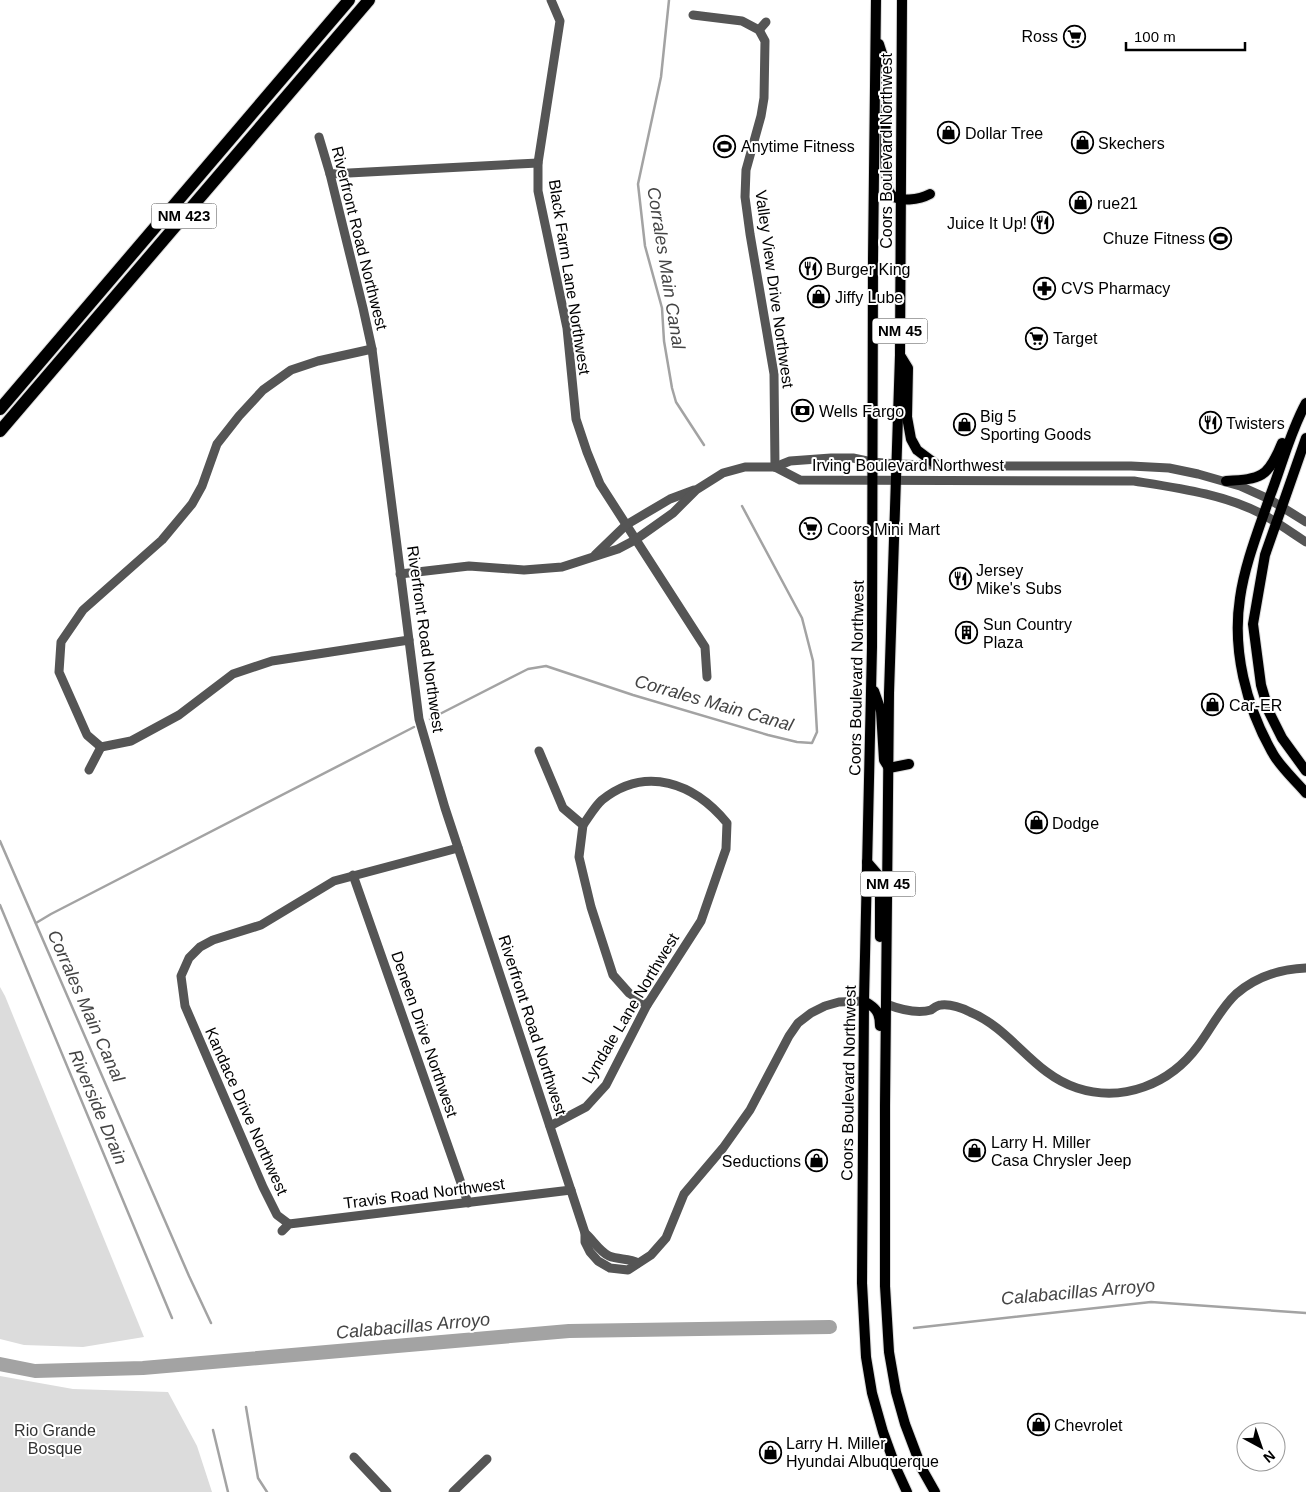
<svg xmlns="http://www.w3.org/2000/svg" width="1306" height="1492" font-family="Arial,sans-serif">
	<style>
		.green { fill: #dcdcdc }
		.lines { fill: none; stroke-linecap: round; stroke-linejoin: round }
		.stream { stroke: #a3a3a3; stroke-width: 2.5 }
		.river { stroke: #a3a3a3; stroke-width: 14 }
		.major-casing { stroke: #dbdbdb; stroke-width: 12 }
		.highway-casing { stroke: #dbdbdb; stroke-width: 14 }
		.minor { stroke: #555; stroke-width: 9 }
		.major { stroke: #000; stroke-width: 10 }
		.highway { stroke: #000; stroke-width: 12 }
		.labels { text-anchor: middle; stroke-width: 4; stroke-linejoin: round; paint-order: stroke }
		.shield { fill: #fff; stroke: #4c4c4c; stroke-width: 1 }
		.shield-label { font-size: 15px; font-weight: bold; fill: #000 }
		.poi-label { font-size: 16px; fill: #000; stroke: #fff; text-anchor: start }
		.street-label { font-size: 16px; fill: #000; stroke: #fff }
		.park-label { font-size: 16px; fill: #333; stroke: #fff }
		.water-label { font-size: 18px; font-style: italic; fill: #444; stroke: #fff }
	</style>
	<rect width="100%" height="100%" fill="#fff"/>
	<!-- green -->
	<g class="green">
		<polygon points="0,987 5,996 144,1337 83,1347 24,1345 0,1339"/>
		<polygon points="0,1376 73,1389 168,1392 197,1446 212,1492 0,1492"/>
	</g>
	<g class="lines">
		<!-- stream -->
		<g class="stream">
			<polyline points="669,0 661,77 638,184 645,246 662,308 664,341 672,388 676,402 704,445"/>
			<polyline points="430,719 528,669 546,666 633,695 768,735 797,742 812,743 817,732 813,661 802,618 742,506"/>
			<polyline points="0,841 189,1276 211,1323"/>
			<polyline points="0,905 172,1318"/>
			<polyline points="36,923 51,914 414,727"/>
			<polyline points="914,1328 1151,1302 1306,1313"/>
			<polyline points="246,1407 258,1478 267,1492"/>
			<polyline points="213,1430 228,1492"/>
		</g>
		<!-- river -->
		<polyline class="river" points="0,1364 35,1371 143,1368 569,1331 830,1327"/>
		<defs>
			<g id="major">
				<polyline points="876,0 873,259 872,647 864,1001 862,1283 866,1357 872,1393 883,1432 896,1468 907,1492"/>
				<polyline points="902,0 900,355 889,693 885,1106 885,1286 889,1352 896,1392 905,1424 922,1469 935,1492"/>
				<path d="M879 44 885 63 886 74C888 98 881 176 890 193 897 204 921 199 930 194"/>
				<polyline points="900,355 908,368 907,417 911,439 917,450 937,465"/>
				<path d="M1306 403C1290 432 1282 465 1270 496 1259 529 1245 563 1240 598 1232 650 1246 706 1272 752 1280 767 1295 780 1306 793"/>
				<polyline points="1306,438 1265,555 1253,624 1261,685 1269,712 1282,738 1306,771"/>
				<path d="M1226 481C1261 479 1268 478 1282 443"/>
				<polyline points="874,691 881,711 884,760 889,768 909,764"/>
				<polyline points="867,862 880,877 880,937"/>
				<path d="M864 1001C876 1008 880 1012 880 1026"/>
			</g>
			<g id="highway">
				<polyline points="0,409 349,0"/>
				<polyline points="0,431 369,0"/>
			</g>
		</defs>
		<!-- major casing -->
		<use href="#major" class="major-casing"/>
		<!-- highway casing -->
		<use href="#highway" class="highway-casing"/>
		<!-- minor -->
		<g class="minor">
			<polyline points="551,0 560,21 538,163 538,191 567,328 576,419 587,452 600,484 705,647 707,677"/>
			<polyline points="693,15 742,21 759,30 765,41 764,98 761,116 746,170 745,197 750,234 774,374 775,467"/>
			<polyline points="759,30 766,22"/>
			<polyline points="319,137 330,174 363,308 372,349 419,719 445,808 585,1233 585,1242 590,1252 598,1261 610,1268 628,1270 651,1255 666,1238 684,1194 723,1148 750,1110 789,1036 798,1023 811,1013 825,1006 839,1002 864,1001"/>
			<polyline points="330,174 538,163"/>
			<path d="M775 467 800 480 1134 481C1178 488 1224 494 1264 515 1278 523 1292 533 1306 542"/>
			<polyline points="595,555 626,525 670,499 694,490"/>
			<polyline points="400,574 469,566 524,570 562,567 618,549 635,540 673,513 696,490 723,473 745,467 775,467 790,461 831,458 853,458 872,462 897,464 967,466 1131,466 1169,468 1198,474 1240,486 1269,499 1306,522"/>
			<polyline points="101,747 87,735 59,672 61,642 83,610 162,540 192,504 202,486 217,444 239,416 263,390 291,370 318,361 372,349"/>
			<polyline points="101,747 131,741 179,715 233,674 272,661 409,640"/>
			<polyline points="539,751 563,808 583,825 579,857 591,907 613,975 629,993 647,1005"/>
			<polyline points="89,770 101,747"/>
			<polyline points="353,875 468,1203"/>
			<path d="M886 1004C899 1009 917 1014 931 1010 934 1008 937 1005 941 1005 950 1004 962 1008 970 1012 1012 1029 1033 1074 1077 1088 1123 1103 1170 1084 1198 1046 1211 1029 1220 1009 1236 994 1256 977 1280 969 1306 968"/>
			<path d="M550 1126 586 1107 606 1085 647 1005 701 921 726 849 727 823C694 783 646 765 602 800 595 806 589 817 583 825"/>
			<polyline points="289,1224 277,1215 263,1187 185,1006 181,976 189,958 200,947 213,940 261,925 334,881 458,848"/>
			<polyline points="282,1231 289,1224 571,1190"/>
			<path d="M585 1233C593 1240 599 1251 609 1256 619 1260 629 1258 638 1263"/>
			<polyline points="354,1457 387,1492"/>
			<polyline points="453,1492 487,1459"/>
		</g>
		<!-- major -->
		<use href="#major" class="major"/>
		<!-- highway -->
		<use href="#highway" class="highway"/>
	</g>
	<!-- icons -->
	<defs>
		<symbol id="supermarket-ring" viewBox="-11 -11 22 22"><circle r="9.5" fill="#fff" stroke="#000" stroke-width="1.5"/><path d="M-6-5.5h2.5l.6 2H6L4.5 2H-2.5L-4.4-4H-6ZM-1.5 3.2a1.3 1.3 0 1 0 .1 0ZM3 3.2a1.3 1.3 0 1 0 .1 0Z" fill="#000"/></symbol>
		<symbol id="shop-ring" viewBox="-11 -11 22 22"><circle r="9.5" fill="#fff" stroke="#000" stroke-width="1.5"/><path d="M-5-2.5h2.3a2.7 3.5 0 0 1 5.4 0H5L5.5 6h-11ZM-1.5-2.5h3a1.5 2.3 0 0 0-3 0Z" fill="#000"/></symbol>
		<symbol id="stadium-ring" viewBox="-11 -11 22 22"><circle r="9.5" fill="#fff" stroke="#000" stroke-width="1.5"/><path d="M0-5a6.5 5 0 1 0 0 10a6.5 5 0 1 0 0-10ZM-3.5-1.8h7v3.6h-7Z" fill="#000"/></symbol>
		<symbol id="restaurant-ring" viewBox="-11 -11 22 22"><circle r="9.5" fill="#fff" stroke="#000" stroke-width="1.5"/><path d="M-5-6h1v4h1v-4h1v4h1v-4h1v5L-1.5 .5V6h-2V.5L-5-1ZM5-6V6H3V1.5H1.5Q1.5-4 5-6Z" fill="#000"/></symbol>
		<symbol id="pharmacy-ring" viewBox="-11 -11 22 22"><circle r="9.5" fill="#fff" stroke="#000" stroke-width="1.5"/><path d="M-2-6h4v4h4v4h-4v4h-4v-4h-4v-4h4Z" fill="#000"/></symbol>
		<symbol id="bank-ring" viewBox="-11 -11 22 22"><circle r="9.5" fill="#fff" stroke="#000" stroke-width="1.5"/><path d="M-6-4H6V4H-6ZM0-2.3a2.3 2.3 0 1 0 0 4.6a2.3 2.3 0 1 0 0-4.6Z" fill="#000"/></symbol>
		<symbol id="building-ring" viewBox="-11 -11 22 22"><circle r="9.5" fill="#fff" stroke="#000" stroke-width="1.5"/><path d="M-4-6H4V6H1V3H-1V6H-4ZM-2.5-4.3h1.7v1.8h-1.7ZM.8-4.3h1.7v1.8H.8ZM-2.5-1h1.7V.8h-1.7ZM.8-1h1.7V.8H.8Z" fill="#000"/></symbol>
	</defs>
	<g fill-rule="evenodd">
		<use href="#supermarket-ring" x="1062" y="24" width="25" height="25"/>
		<use href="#shop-ring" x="936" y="120" width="25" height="25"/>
		<use href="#shop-ring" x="1070" y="130" width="25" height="25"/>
		<use href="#stadium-ring" x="712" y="134" width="25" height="25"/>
		<use href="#shop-ring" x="1068" y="190" width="25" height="25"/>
		<use href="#restaurant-ring" x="1030" y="210" width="25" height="25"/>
		<use href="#stadium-ring" x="1208" y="226" width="25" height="25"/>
		<use href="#restaurant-ring" x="798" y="256" width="25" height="25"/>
		<use href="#pharmacy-ring" x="1032" y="276" width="25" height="25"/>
		<use href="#shop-ring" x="806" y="284" width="25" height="25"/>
		<use href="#supermarket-ring" x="1024" y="326" width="25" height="25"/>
		<use href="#bank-ring" x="790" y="398" width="25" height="25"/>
		<use href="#restaurant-ring" x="1198" y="410" width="25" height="25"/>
		<use href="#shop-ring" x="952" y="412" width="25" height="25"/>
		<use href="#supermarket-ring" x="798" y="516" width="25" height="25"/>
		<use href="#restaurant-ring" x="948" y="566" width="25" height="25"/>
		<use href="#building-ring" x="954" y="620" width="25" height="25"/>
		<use href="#shop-ring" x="1200" y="692" width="25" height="25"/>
		<use href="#shop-ring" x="1024" y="810" width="25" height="25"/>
		<use href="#shop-ring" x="962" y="1138" width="25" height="25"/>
		<use href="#shop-ring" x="804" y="1148" width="25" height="25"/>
		<use href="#shop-ring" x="1026" y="1412" width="25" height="25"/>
		<use href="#shop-ring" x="758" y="1440" width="25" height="25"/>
	</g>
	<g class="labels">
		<!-- shield labels -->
		<g class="shield">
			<rect x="151.5" y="203.5" width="65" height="25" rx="4"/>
			<rect x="872.5" y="318.5" width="55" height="25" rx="4"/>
			<rect x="860.5" y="871.5" width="55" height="25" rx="4"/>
		</g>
		<g class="shield-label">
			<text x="184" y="221">NM 423</text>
			<text x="900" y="336">NM 45</text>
			<text x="888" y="889">NM 45</text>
		</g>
		<!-- poi labels -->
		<g class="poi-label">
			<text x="1058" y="42" text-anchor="end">Ross</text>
			<text x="965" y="139">Dollar Tree</text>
			<text x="1098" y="149">Skechers</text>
			<text x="741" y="152">Anytime Fitness</text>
			<text x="1097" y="209">rue21</text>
			<text x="1027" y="229" text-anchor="end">Juice It Up!</text>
			<text x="1205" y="244" text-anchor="end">Chuze Fitness</text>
			<text x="826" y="275">Burger King</text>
			<text x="1061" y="294">CVS Pharmacy</text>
			<text x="835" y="303">Jiffy Lube</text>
			<text x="1053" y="344">Target</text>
			<text x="819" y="417">Wells Fargo</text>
			<text x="980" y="422">Big 5<tspan x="980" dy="18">Sporting Goods</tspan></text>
			<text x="1226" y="429">Twisters</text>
			<text x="827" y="535">Coors Mini Mart</text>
			<text x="976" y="576">Jersey<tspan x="976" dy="18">Mike's Subs</tspan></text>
			<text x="983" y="630">Sun Country<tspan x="983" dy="18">Plaza</tspan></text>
			<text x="1229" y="711">Car-ER</text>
			<text x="1052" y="829">Dodge</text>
			<text x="991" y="1148">Larry H. Miller<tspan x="991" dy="18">Casa Chrysler Jeep</tspan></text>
			<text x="801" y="1167" text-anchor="end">Seductions</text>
			<text x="1054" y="1431">Chevrolet</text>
			<text x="786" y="1449">Larry H. Miller<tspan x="786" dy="18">Hyundai Albuquerque</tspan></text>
		</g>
		<!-- street labels -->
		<g class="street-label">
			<text transform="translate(886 151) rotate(-90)" y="6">Coors Boulevard Northwest</text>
			<text transform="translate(360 238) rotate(76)" y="6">Riverfront Road Northwest</text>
			<text transform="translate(570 277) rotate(81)" y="6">Black Farm Lane Northwest</text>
			<text transform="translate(775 289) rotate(82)" y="6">Valley View Drive Northwest</text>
			<text x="908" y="471">Irving Boulevard Northwest</text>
			<text transform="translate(426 639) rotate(82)" y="6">Riverfront Road Northwest</text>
			<text transform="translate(856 678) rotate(-89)" y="6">Coors Boulevard Northwest</text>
			<text transform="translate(630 1008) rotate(-59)" y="6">Lyndale Lane Northwest</text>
			<text transform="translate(533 1025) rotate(72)" y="6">Riverfront Road Northwest</text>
			<text transform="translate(425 1034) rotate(71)" y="6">Deneen Drive Northwest</text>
			<text transform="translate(848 1083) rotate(-89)" y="6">Coors Boulevard Northwest</text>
			<text transform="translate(247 1111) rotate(66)" y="6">Kandace Drive Northwest</text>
			<text transform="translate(424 1193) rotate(-7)" y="6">Travis Road Northwest</text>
		</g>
		<!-- park labels -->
		<g class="park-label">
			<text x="55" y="1436">Rio Grande<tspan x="55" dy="18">Bosque</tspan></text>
		</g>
		<!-- water labels -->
		<g class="water-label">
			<text transform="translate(666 268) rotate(81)" y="6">Corrales Main Canal</text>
			<text transform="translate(714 703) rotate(16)" y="6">Corrales Main Canal</text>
			<text transform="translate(86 1006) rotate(66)" y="6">Corrales Main Canal</text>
			<text transform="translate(98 1107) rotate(67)" y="6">Riverside Drain</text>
			<text transform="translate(1078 1292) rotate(-5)" y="6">Calabacillas Arroyo</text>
			<text transform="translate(413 1326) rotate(-5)" y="6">Calabacillas Arroyo</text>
		</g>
	</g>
	<!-- north arrow -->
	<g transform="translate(1261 1447) rotate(140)"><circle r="24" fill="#ffffff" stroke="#999999"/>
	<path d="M0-4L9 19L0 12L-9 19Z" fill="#000000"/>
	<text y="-8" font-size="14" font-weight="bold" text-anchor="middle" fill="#000000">N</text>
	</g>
	<!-- scale -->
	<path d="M1126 42v8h119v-8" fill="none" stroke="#000000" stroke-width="2.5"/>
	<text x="1134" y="42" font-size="15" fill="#000000" stroke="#ffffff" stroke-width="4" paint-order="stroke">100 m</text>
</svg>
